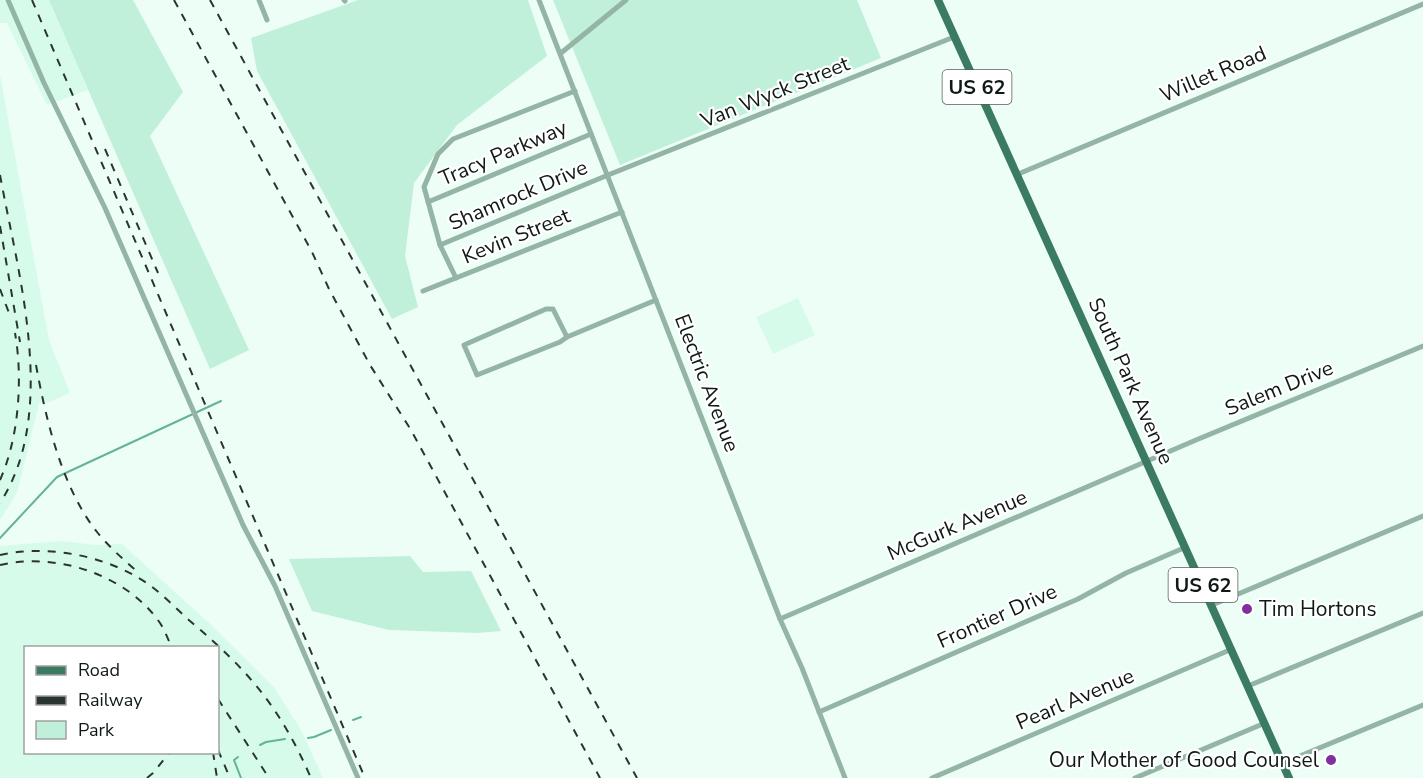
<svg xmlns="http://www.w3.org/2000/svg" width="1423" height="778" font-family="'Nunito Sans',sans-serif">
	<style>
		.built { fill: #d6fbea; fill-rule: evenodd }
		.green { fill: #c0f0da }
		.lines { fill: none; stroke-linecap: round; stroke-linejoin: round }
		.stream { stroke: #64b494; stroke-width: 2 }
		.street { stroke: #94b5a6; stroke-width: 5 }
		.primary { stroke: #3a7b62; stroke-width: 8 }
		.rail { stroke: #2a3531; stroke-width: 2; stroke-dasharray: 8 8; stroke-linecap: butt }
		.poi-dot { fill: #812e9e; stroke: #fff; stroke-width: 2 }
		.labels { text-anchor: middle; stroke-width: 4.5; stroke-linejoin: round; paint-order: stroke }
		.shield { fill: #fff; stroke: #575e5b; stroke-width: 1.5 }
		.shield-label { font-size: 20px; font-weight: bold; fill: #0f1915 }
		.street-label { font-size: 21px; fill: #0f1915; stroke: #fff }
		.poi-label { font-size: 21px; fill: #0f1915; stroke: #fff; text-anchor: start }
	</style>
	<rect width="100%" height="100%" fill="#edfef6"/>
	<!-- built -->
	<g class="built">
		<polygon points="0,0 49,0 88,90 47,105 7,23 0,23"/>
		<polygon points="0,75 49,340 70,393 50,402 39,404 17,493 0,520"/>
		<polygon points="798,298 815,335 773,354 756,317"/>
		<path d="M61 541 96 545 122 544 207 621 274 687 301 730 323 778H0V546ZM26 648H218V752H26Z"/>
	</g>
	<!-- green -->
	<g class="green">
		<polygon points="49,0 133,0 183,92 150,136 249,350 210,369"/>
		<polygon points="358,0 528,0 547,56 457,125 414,183 405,256 418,307 392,319 257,71 251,38"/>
		<polygon points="553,0 857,0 881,58 620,165"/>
		<polygon points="410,556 423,572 471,571 501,631 477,633 389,630 312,611 289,559"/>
	</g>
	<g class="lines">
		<!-- stream -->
		<g class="stream">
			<polyline points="0,538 57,477 221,401"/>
			<polyline points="353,720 361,717"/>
			<polyline points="308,738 314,737 331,730"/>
			<polyline points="260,745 266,742 285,739"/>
			<polyline points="238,757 234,760 241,778"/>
		</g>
		<!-- street -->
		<g class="street">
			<polyline points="8,0 44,83 105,208 243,525 275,586 358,778"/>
			<polyline points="259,0 267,20"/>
			<polyline points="344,0 345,1"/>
			<polyline points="539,0 780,619 802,668 845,778"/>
			<polyline points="561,53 626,0"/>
			<polyline points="1016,175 1423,4"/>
			<polyline points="428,202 591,134"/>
			<polyline points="440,245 608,175 954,37"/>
			<polyline points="456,278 440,245 424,187 438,154 453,139 575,91"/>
			<polyline points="423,291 622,212"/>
			<polygon points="546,309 553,309 567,337 560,342 477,375 464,345"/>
			<polyline points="567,337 656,300"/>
			<polyline points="1212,605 1423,516"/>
			<polyline points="780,619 1196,440 1423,346"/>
			<polyline points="1248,686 1423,613"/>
			<polyline points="819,712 1078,599 1126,573 1186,547"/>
			<polyline points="1283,763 1423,705"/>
			<polyline points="932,778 1232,649"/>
			<polyline points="1135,778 1265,723"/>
		</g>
		<!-- primary -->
		<polyline class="primary" points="938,0 1289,778"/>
		<!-- rail -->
		<g class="rail">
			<polyline points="32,0 365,778"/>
			<polyline points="174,0 312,252 329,289 370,365 411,430 600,778"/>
			<polyline points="210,0 637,778"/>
			<polyline points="105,149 158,273"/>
			<path d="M0 175C18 274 59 412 0 503"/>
			<polyline points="0,226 20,342"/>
			<polyline points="0,289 9,313"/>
			<path d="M36 365C46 420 62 488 97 532 110 548 125 561 140 574"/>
			<path d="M0 480C19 438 23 378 15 333"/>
			<path d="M0 555C43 545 98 554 137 577 157 588 173 606 190 621 248 670 280 707 311 778"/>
			<path d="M0 565C56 552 126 574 160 623 165 631 168 639 172 648"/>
			<polyline points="218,699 269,778"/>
			<polyline points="218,750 230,778"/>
			<polyline points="213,752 217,778"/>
			<polyline points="147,778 153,773 170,752"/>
		</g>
	</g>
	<!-- markers -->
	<g class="poi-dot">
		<circle cx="1247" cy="609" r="6"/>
		<circle cx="1331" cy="760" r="6"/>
	</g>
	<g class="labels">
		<!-- shield labels -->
		<g class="shield">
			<rect x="942.5" y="70" width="69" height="34" rx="4.5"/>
			<rect x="1168.5" y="568" width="69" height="34" rx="4.5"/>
		</g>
		<g class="shield-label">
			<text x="977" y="94">US 62</text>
			<text x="1203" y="592">US 62</text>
		</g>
		<!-- street labels -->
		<g class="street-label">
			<text transform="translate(1213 74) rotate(-23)" y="7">Willet Road</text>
			<text transform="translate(775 92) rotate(-22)" y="7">Van Wyck Street</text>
			<text transform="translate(503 153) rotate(-23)" y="7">Tracy Parkway</text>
			<text transform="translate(518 195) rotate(-23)" y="7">Shamrock Drive</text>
			<text transform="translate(516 236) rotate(-22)" y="7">Kevin Street</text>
			<text transform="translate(1131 381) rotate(66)" y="7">South Park Avenue</text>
			<text transform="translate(707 383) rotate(69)" y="7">Electric Avenue</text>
			<text transform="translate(1279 388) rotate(-22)" y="7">Salem Drive</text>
			<text transform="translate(957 525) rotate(-23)" y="7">McGurk Avenue</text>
			<text transform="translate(997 616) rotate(-24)" y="7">Frontier Drive</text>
			<text transform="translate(1075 699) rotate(-23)" y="7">Pearl Avenue</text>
		</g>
		<!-- poi labels -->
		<g class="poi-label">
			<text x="1259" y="616">Tim Hortons</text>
			<text x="1319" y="767" text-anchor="end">Our Mother of Good Counsel</text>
		</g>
	</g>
	<!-- legend -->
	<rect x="24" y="646" width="195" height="108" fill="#ffffff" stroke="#9fa3a1" stroke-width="1.5"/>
	<rect x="36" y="666" width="30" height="9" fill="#3a7b62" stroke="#9fa3a1" stroke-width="1.5"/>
	<text x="78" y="676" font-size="18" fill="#0f1915">Road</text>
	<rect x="36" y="696" width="30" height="9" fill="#2a3531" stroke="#9fa3a1" stroke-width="1.5"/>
	<text x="78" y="706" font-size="18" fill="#0f1915">Railway</text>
	<rect x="36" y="721" width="30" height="18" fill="#c0f0da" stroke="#9fa3a1" stroke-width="1.5"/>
	<text x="78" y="736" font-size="18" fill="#0f1915">Park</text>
</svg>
